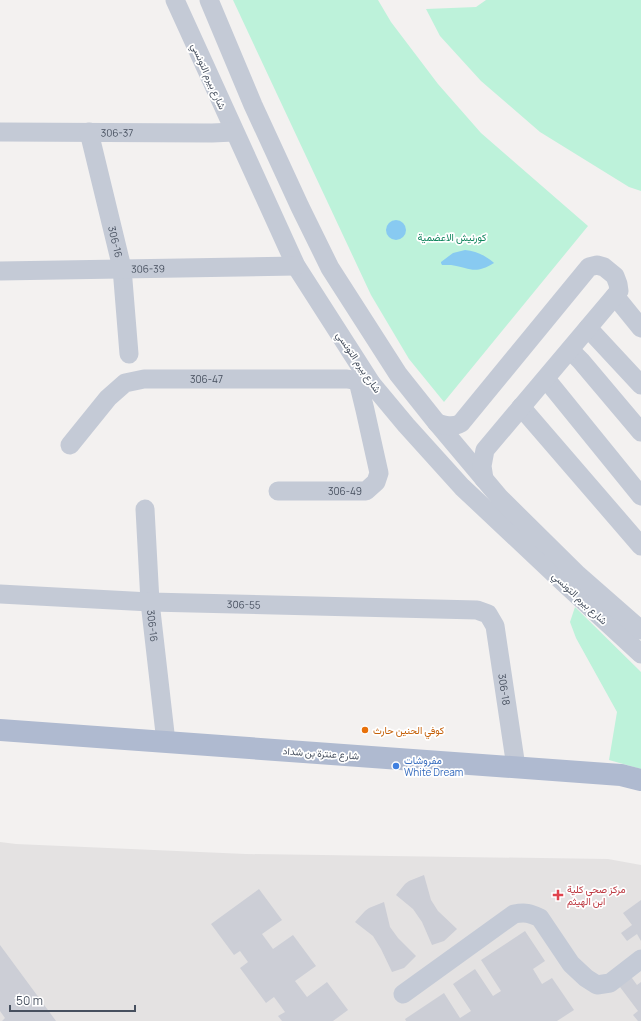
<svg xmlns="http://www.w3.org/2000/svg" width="641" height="1021" font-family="Manrope,Vazirmatn,sans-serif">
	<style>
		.education { fill: #e4e2e2 }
		.green { fill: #bdf2da }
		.water { fill: #88caf1 }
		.building { fill: #ccced6 }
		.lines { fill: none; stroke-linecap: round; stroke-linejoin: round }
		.minor { stroke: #c4cad6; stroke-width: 19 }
		.major { stroke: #afbad0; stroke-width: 22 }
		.food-dot { fill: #e8710a; stroke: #fff; stroke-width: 1.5 }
		.shop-dot { fill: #3f7fe0; stroke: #fff; stroke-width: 1.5 }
		.health-dot { fill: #e0444e; stroke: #fff; stroke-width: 1.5 }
		.labels { text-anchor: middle; stroke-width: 3.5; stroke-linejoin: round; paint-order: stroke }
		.street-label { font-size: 10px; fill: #47505f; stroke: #fff }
		.park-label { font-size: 10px; fill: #13865f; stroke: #fff }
		.food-label { font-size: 10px; fill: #c56008; stroke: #fff; text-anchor: start }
		.shop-label { font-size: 10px; fill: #366cbe; stroke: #fff; text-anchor: start }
		.health-label { font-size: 10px; fill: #be3a42; stroke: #fff; text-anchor: start }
	</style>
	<rect width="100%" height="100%" fill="#f3f1f0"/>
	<!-- education -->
	<polygon class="education" points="0,842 16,844 246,854 608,859 641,865 641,1021 0,1021"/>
	<!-- green -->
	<g class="green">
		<polygon points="233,0 378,0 391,22 438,84 481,133 588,226 444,402 409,359 371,295"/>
		<polygon points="486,0 641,0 641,191 629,187 540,132 481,81 440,36 426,9 476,7"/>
		<polygon points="575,607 641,672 641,769 609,760 617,712 576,638 570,622"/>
	</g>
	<!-- water -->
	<g class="water">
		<circle cx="396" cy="230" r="10"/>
		<path d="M465 250C476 251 484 255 493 262L494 263C474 275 471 268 451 265 448 265 445 265 442 265L441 263V262L453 253Z"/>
	</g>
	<!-- building -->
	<g class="building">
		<polygon points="424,875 431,900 438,911 457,929 444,941 432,945 422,922 413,909 396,895 405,884 409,881"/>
		<polygon points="259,889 282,920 262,934 273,949 293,935 316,966 295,981 307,997 327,982 348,1010 333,1021 282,1021 278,1016 285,1012 274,997 266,1003 240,968 248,962 240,951 234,955 211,924"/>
		<polygon points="641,900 641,941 637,934 627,941 621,933 632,925 623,913"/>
		<polygon points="384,902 390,927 398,938 416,956 404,968 392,972 381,949 373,936 355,922 365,911 369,908"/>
		<polygon points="525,931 545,961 533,969 542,984 552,978 574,1010 557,1021 406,1021 405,1019 444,993 460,1018 471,1011 453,984 475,969 493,996 501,991 481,960"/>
		<polygon points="0,945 56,1021 2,1021 5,1018 0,1011"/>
		<polygon points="629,974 637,985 641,982 641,1021 638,1021 633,1015 638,1011 617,983"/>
	</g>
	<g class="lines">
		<!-- minor -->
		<g class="minor">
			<polyline points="175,0 296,266 371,383 406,425 462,487 563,582 641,654"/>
			<polyline points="209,0 253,105 300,207 330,268 398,374 437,423 500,498 578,575 641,630"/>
			<path id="s1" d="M0 132 212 133 234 132"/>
			<path id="s2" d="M89 132 122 268 129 354"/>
			<path id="s3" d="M0 271 296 266"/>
			<polyline points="615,296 641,328"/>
			<polyline points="588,328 641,385"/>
			<polyline points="570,350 581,361 641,432"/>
			<polyline points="546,379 641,496"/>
			<polyline points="521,407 641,546"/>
			<path d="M437 423C445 425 452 428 461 423L589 267 597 265 604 267 615 276 618 284 619 291 485 450 482 466 484 479"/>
			<path id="s4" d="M70 445 108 398 125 383 144 379H347L371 383"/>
			<path id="s5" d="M278 491H366L376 482 379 473 365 410 358 381"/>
			<path id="s6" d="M145 509 150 602 166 742"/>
			<path id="s7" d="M0 594 150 602 477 610 488 614 495 626 516 767"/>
			<path d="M403 994 514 914C525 912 530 913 540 918L571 964 586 978 597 985 610 983 641 959"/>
		</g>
		<!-- major -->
		<polyline class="major" points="0,730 621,775 641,780"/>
	</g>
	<!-- markers -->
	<circle class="food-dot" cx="365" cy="730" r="4"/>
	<circle class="shop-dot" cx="396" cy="766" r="4"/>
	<path class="health-dot" d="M556 889h4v4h4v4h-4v4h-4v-4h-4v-4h4z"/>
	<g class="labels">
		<!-- street labels -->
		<g class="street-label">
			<text transform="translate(209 76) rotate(66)" y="4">شارع بيرم التونسي</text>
			<text dy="4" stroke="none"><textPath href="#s1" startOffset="117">306-37</textPath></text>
			<text dy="4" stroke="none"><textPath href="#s2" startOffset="113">306-16</textPath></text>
			<text dy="4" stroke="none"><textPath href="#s3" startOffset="148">306-39</textPath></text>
			<text transform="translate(359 362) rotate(56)" y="4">شارع بيرم التونسي</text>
			<text dy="4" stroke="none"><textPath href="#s4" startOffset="165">306-47</textPath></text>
			<text dy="4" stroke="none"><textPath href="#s5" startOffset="67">306-49</textPath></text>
			<text transform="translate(580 598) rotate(43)" y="4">شارع بيرم التونسي</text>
			<text dy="4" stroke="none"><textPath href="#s7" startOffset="244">306-55</textPath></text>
			<text dy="4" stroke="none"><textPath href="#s6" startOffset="117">306-16</textPath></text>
			<text dy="4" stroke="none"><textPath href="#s7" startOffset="567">306-18</textPath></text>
			<text transform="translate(321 753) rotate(4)" y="4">شارع عنترة بن شداد</text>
		</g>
		<!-- park labels -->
		<g class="park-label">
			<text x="452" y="241">كورنيش الاعضمية</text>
		</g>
		<!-- food labels -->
		<g class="food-label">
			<text x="373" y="734">كوفي الحنين حارث</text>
		</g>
		<!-- shop labels -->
		<g class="shop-label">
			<text x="404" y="764">مفروشات<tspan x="404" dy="12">White Dream</tspan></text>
		</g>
		<!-- health labels -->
		<g class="health-label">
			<text x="567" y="893">مركز صحي كلية<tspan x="567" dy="12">ابن الهيثم</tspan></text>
		</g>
	</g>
	<!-- scale -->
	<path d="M10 1005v6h125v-6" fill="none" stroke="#47505f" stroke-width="2"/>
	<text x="16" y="1005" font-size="12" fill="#47505f" stroke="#ffffff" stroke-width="3" paint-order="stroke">50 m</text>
</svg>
